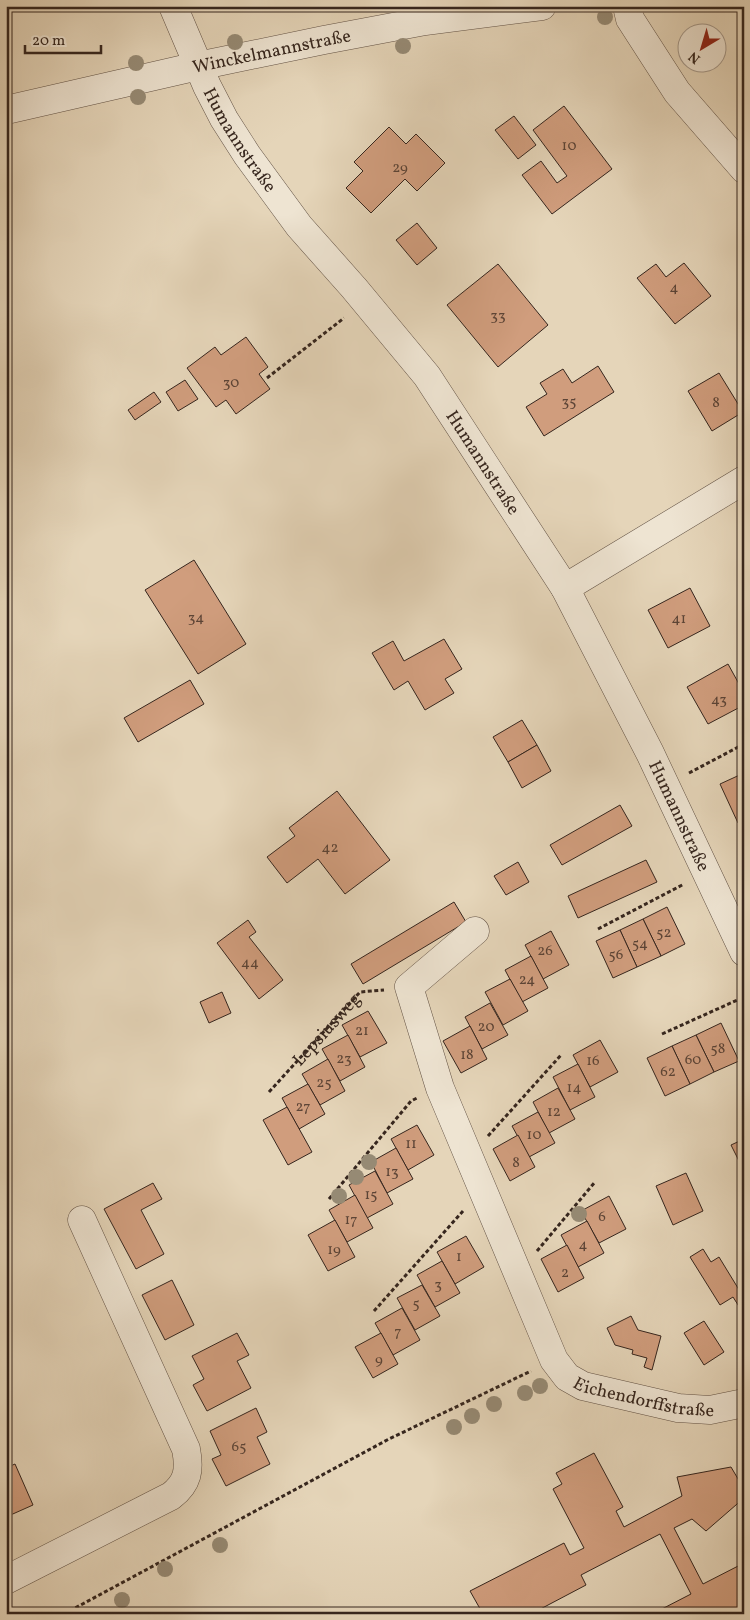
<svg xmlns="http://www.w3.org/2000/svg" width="750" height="1620" font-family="Vollkorn,serif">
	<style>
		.building { fill: #d09d7d; stroke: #36261e }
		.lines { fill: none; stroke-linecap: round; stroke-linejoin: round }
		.minor-casing { stroke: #625245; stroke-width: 29 }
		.path { stroke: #36261e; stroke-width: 3; stroke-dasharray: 4 2.5; stroke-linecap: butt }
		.minor { stroke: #eee4d2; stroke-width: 28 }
		.tree { fill: #968a74 }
		.labels { text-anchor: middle; stroke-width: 4; stroke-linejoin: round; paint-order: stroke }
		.number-label { font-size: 15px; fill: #5c4436 }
		.street-label { font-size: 18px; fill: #36261e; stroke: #eee4d2 }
	</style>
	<rect width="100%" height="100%" fill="#e5d5b9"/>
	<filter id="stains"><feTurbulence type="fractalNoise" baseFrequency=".004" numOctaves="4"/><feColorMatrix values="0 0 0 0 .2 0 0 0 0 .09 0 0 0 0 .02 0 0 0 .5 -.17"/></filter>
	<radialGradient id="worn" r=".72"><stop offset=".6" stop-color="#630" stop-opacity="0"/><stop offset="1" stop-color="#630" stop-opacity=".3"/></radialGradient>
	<!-- building -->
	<g class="building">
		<polygon points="564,106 612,169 552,214 522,175 541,161 557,183 567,176 533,130"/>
		<polygon points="514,116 536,145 518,159 495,130"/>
		<polygon points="389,127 406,144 416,134 445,163 417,191 405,179 371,213 346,188 363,171 354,162"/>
		<polygon points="417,223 437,248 417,265 396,240"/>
		<polygon points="684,263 711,296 675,324 637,278 656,264 666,277"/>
		<polygon points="498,264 548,325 498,367 447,305"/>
		<polygon points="246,337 268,367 259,374 270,389 236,414 226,400 216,407 187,368 215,347 221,355"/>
		<polygon points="598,366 614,392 544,436 526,407 547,394 540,383 563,369 572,383"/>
		<polygon points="719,373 743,412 712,431 688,391"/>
		<polygon points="185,380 198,399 178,411 166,392"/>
		<polygon points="154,392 161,402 135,420 128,410"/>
		<polygon points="194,560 246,644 198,674 145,590"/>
		<polygon points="690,588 710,626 668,648 648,610"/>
		<polygon points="444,639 462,669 445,679 454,693 425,710 408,681 394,690 372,653 393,641 404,661"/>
		<polygon points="728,664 744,693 744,705 708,724 687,687"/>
		<polygon points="190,680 204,704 138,742 124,718"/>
		<polygon points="522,720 537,745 508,762 493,737"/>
		<polygon points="537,745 551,771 522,788 508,762"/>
		<polygon points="744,773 744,820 738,823 720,784"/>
		<polygon points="337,791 390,860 345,894 318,859 287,883 267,857 295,836 289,828"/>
		<polygon points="620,805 632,826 562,865 550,845"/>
		<polygon points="646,860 657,882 578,918 568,896"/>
		<polygon points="518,862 529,882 506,895 494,876"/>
		<polygon points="454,902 466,922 363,984 351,964"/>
		<polygon points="667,907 685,944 661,956 643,919"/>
		<polygon points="643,919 661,956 637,967 620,930"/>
		<polygon points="248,920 256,932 249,937 283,980 259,999 217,943"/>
		<polygon points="620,930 637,967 613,978 596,941"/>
		<polygon points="551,931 569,965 543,979 525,945"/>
		<polygon points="531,956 548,988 522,1002 505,970"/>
		<polygon points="510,979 528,1011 503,1025 485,992"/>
		<polygon points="222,992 231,1013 209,1023 200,1002"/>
		<polygon points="490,1003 508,1035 482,1049 465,1017"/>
		<polygon points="368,1011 387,1043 360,1057 342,1025"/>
		<polygon points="721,1023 739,1061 714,1072 696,1035"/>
		<polygon points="470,1026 487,1059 461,1073 443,1041"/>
		<polygon points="348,1035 365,1067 340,1081 322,1049"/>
		<polygon points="696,1035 714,1072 690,1084 672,1046"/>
		<polygon points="600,1040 618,1072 590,1087 573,1055"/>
		<polygon points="672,1046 690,1084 665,1096 647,1058"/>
		<polygon points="328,1059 345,1091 320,1105 302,1074"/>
		<polygon points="578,1064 595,1097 570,1110 553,1077"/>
		<polygon points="308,1084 325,1114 299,1129 282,1098"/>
		<polygon points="558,1088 575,1119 549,1133 533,1102"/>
		<polygon points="287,1107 312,1152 288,1165 263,1120"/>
		<polygon points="538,1112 555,1143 529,1157 512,1126"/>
		<polygon points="417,1125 434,1155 408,1170 391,1139"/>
		<polygon points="518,1135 535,1167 510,1181 493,1149"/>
		<polygon points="744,1139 744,1171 731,1145"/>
		<polygon points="396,1148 413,1179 387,1193 371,1162"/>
		<polygon points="375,1171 393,1204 367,1218 349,1185"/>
		<polygon points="686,1173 703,1211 673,1225 656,1186"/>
		<polygon points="153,1183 162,1199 141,1210 164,1254 136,1269 104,1209"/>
		<polygon points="355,1195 373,1228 347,1242 329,1210"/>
		<polygon points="609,1196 626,1229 599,1243 581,1211"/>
		<polygon points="335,1220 355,1257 328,1271 308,1235"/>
		<polygon points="587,1221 604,1253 578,1267 561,1235"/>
		<polygon points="466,1236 484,1267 455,1284 437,1252"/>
		<polygon points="567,1245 584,1278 558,1292 541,1259"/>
		<polygon points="703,1249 711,1262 719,1257 741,1293 744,1291 744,1306 740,1308 733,1297 720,1305 690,1257"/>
		<polygon points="442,1261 460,1293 435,1307 417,1275"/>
		<polygon points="172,1280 194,1325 165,1340 142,1295"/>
		<polygon points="422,1285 440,1316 415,1330 397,1298"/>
		<polygon points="402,1308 420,1340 393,1355 375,1323"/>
		<polygon points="631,1316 638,1330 661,1336 652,1370 644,1367 647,1358 632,1354 633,1350 615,1345 607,1328"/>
		<polygon points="704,1321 724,1352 704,1365 684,1333"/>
		<polygon points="237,1333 249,1355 237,1361 251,1388 207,1411 193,1385 204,1379 192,1356"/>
		<polygon points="381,1333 398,1364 373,1378 355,1347"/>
		<polygon points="256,1408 267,1432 257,1437 270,1464 226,1486 212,1459 221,1455 210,1431"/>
		<polygon points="594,1453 623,1507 616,1511 624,1527 682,1496 677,1477 731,1467 744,1489 744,1498 706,1531 692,1519 674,1528 703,1584 744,1563 744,1614 659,1614 658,1611 691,1594 660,1534 581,1575 586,1585 531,1614 483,1614 470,1591 564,1543 570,1555 584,1548 553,1489 562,1484 556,1473"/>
		<polygon points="15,1464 33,1505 6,1517 6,1468"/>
	</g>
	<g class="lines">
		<defs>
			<g id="minor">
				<path id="s2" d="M173 6 207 86 224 119 247 155 299 226 354 288 427 376 565 588 650 753 744 952"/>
				<polyline points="627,6 630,19 677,92 744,169"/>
				<path id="s3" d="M6 110 198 66 324 40 425 21 542 6"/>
				<polyline points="565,588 744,480"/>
				<path id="s4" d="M475 931 409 987 440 1088 554 1360 567 1377 583 1386 678 1408 710 1410 744 1403"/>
				<path d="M6 1580 171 1496C188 1483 190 1470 186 1449L82 1220"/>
			</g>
		</defs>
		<!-- minor casing -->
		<use href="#minor" class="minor-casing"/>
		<!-- path -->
		<g class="path">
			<polyline points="267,378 344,318"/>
			<polyline points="689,773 744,744"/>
			<polyline points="598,929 684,884"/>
			<polyline points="662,1034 744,997"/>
			<path id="s1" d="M269 1092 360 992 384 990"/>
			<polyline points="488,1136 562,1054"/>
			<polyline points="329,1199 411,1101 417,1098"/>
			<polyline points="537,1251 595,1182"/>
			<polyline points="374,1311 463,1211"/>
			<polyline points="64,1614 389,1439 531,1371"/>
		</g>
		<!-- minor -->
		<use href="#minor" class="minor"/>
	</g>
	<!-- trees -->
	<g class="tree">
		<circle cx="605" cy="17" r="8"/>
		<circle cx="235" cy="42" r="8"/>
		<circle cx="403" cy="46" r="8"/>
		<circle cx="136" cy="63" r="8"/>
		<circle cx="138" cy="97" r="8"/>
		<circle cx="369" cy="1162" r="8"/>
		<circle cx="356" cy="1177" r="8"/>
		<circle cx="339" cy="1196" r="8"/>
		<circle cx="579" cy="1214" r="8"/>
		<circle cx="540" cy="1386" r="8"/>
		<circle cx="525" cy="1393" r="8"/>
		<circle cx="494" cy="1404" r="8"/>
		<circle cx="472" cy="1416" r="8"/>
		<circle cx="454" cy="1427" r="8"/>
		<circle cx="220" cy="1545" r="8"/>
		<circle cx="165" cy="1569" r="8"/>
		<circle cx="122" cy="1600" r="8"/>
	</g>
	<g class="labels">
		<!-- number labels -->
		<g class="number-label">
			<text x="569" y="150">10</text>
			<text x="400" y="172">29</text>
			<text x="674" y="292">4</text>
			<text x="498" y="320">33</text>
			<text x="231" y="387">30</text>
			<text x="569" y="406">35</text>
			<text x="716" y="407">8</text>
			<text x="196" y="622">34</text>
			<text x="679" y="623">41</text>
			<text x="719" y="704">43</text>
			<text x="330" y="852">42</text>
			<text x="664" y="937">52</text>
			<text x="640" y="948">54</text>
			<text x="545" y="955">26</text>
			<text x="616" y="959">56</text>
			<text x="250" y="967">44</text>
			<text x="527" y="984">24</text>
			<text x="486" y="1031">20</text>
			<text x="362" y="1035">21</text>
			<text x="718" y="1053">58</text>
			<text x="467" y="1059">18</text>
			<text x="344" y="1063">23</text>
			<text x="693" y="1064">60</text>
			<text x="593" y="1065">16</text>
			<text x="668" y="1076">62</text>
			<text x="324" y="1087">25</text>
			<text x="574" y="1092">14</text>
			<text x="303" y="1111">27</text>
			<text x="554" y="1116">12</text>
			<text x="534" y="1139">10</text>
			<text x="411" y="1148">11</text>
			<text x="516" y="1167">8</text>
			<text x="392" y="1176">13</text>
			<text x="371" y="1199">15</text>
			<text x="602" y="1221">6</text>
			<text x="351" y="1224">17</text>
			<text x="583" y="1249">4</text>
			<text x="334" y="1254">19</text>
			<text x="459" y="1261">1</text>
			<text x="565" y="1277">2</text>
			<text x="438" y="1289">3</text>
			<text x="416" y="1308">5</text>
			<text x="398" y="1336">7</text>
			<text x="379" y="1364">9</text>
			<text x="239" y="1451">65</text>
		</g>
		<!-- street labels -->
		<g class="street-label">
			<text dy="6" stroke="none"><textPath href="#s3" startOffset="272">Winckelmannstraße</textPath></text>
			<text dy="6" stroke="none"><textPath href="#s2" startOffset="150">Humannstraße</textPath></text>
			<text dy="6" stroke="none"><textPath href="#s2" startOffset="555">Humannstraße</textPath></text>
			<text dy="6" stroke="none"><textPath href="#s2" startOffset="960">Humannstraße</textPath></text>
			<text dy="6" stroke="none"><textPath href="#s1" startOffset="85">Lepsiusweg</textPath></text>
			<text dy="6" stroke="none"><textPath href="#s4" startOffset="589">Eichendorffstraße</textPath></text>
		</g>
	</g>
	<!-- margin -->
	<rect width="750" height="1620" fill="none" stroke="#e5d5b9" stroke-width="25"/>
	<rect x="8" y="8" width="735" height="1605" fill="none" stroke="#36261e" stroke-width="2.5"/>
	<rect x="12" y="12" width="725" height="1595" fill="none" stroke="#36261e"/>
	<!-- north arrow -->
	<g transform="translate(702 48) rotate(218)"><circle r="24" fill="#eee4d2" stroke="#a4988a"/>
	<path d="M0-4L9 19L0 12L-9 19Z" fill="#8f2418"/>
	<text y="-8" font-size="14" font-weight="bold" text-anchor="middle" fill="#36261e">N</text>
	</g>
	<!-- scale -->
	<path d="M25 45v8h76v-8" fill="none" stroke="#36261e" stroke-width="2.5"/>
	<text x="32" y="45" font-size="15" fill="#36261e" stroke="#eee4d2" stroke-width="4" paint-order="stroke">20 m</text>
	<rect width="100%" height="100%" filter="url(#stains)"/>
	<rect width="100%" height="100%" fill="url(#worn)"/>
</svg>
